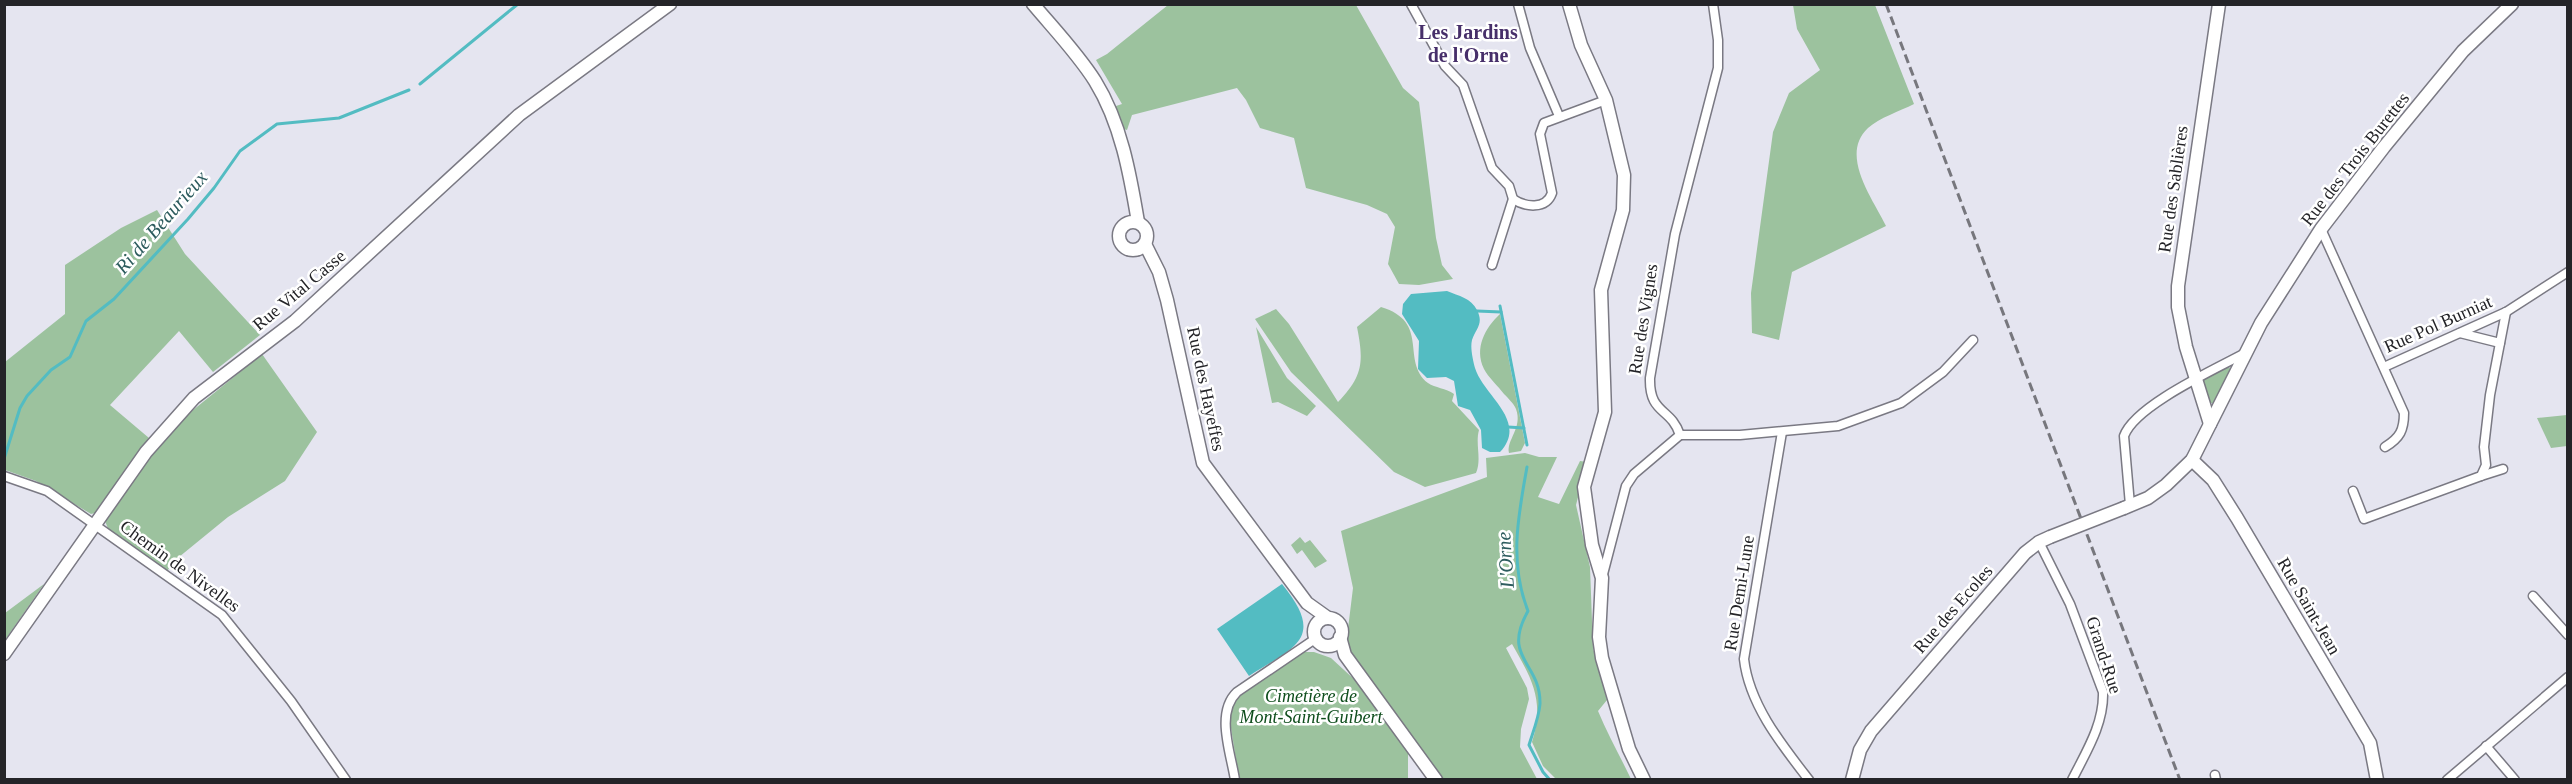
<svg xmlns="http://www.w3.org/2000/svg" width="2572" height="784" font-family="'Times New Roman',serif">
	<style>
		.green { fill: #9cc29e }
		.water { fill: #53bcc2 }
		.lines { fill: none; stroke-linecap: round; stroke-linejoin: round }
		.stream { stroke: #53bcc2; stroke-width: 3 }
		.street-casing { stroke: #7a7983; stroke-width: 11 }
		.secondary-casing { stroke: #7a7983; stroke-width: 15 }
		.street { stroke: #fff; stroke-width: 8 }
		.secondary { stroke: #fff; stroke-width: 12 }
		.rail { stroke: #77777d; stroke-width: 3; stroke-dasharray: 9 4.5; stroke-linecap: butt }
		.secondary-bridge-casing { stroke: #7a7983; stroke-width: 15; stroke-linecap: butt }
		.secondary-bridge { stroke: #fff; stroke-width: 12 }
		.labels { text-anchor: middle; stroke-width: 5; stroke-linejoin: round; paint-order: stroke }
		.street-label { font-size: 18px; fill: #242428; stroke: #fff }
		.park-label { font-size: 18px; font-style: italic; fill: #0e4d1c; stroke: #fff }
		.neighbourhood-label { font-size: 20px; font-weight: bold; fill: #472f6a; stroke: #fff }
		.water-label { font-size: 20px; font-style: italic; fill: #2d5c5e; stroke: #fff }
	</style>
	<rect width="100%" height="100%" fill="#e5e5f0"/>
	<!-- green -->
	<g class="green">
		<polygon points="1168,5 1356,5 1403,88 1419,102 1436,238 1442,265 1453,279 1419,285 1399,284 1388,264 1395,227 1387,214 1367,205 1306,188 1294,138 1260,128 1246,100 1237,88 1132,115 1127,130 1120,128 1113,107 1122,104 1096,60 1107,54"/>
		<path d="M1793 5H1875L1914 104C1900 111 1879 118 1868 128 1839 155 1873 199 1886 226L1792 272 1779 340 1752 333 1751 293 1773 132 1789 93 1820 70 1797 29Z"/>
		<polygon points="157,210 185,254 260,335 213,372 179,331 110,405 149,438 95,513 91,514 36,481 5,470 5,362 65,314 65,265 121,228"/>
		<path d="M1381 307C1431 322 1400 361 1428 383 1435 388 1446 388 1454 394L1452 401 1479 430C1475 444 1482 459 1476 473L1425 487 1394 472 1291 372 1255 319 1276 309 1289 324 1338 402C1363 376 1364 362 1357 327Z"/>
		<path d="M1500 314 1525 443 1521 451 1509 453C1506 440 1523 428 1516 409 1514 404 1508 398 1504 394 1498 386 1488 377 1484 369 1474 348 1485 328 1500 314Z"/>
		<polygon points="1256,327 1287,378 1316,406 1307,416 1278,402 1272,403"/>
		<polygon points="262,354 317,432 285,481 228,517 179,557 167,571 109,531 105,521 152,454 182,419"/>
		<polygon points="2226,367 2232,368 2214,403 2209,403 2202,381"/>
		<polygon points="2567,415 2567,446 2551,448 2537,418"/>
		<path d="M1525 453 1539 457H1557L1538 497 1559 504 1580 461 1587 462 1576 505 1590 567 1593 648 1607 700 1598 711C1608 735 1620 756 1631 779H1556L1543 766 1532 742C1545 701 1532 679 1512 644L1506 648 1527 688 1529 699 1521 729 1520 747 1537 779H1440L1346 645 1353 588 1341 531 1487 477 1486 458Z"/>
		<polygon points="1300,537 1305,543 1310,540 1327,561 1315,568 1302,550 1297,554 1291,545"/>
		<polygon points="44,584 5,640 5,613"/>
		<path d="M1302 652H1314L1331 658 1356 681 1408 752V779H1239L1229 715C1234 690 1281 667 1302 652Z"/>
	</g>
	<!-- water -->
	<g class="water">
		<path d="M1447 291C1459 296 1471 298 1477 310 1484 324 1476 328 1472 340 1470 348 1473 360 1475 368 1483 395 1529 421 1500 452H1490L1482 448 1481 430 1470 410 1458 406 1454 381 1446 377 1427 378 1418 369 1419 341 1402 314 1403 304 1411 294Z"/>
		<path d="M1282 584C1327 639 1294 647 1249 676L1217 629Z"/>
	</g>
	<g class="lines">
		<!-- stream -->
		<g class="stream">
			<polyline points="420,84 518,4"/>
			<polyline points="1500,306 1527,445"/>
			<polyline points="1477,311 1501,312"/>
			<polyline points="1508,427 1524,428"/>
			<polyline points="4,459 20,408 27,396 51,370 70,357 86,321 114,299 188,219 214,188 240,151 277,124 339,118 409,90"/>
			<path d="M1527 467C1518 516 1509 563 1528 611 1501 659 1541 662 1540 704 1539 717 1533 732 1529 745L1543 772 1550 780"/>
		</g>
		<defs>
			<g id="street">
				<path d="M1411 4 1445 66 1463 85 1492 168 1509 186 1513 199C1525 207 1546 210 1552 193L1540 134 1544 123 1606 100"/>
				<polyline points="1518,4 1530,48 1559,116"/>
				<path d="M2321 229 2404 413C2404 430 2400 438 2385 447"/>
				<polyline points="1492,265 1513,199"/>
				<polyline points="2460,333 2500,343"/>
				<polyline points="2384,367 2506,312 2568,272"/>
				<path d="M1782 432 1744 659C1749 704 1781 744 1809 780"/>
				<polyline points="1680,435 1740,435 1838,426 1901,403 1943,372 1973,340"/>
				<polyline points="4,476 47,491 222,615 291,701 346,780"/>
				<polyline points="2481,476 2503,469"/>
				<polyline points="2353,491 2364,519 2481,476 2486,465 2484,447 2490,395 2506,312"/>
				<path d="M2130 505 2124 436C2135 405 2218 368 2247 352"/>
				<path d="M2039 542 2070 604 2103 692C2104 724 2086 752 2072 780"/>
				<path d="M1602 578 1626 486 1634 474 1680 435C1671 407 1649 415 1650 378L1675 234 1718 68V40L1713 4"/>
				<polyline points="2533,596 2568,635"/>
				<polyline points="2486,746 2515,780"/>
				<polyline points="2215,775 2216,780"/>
				<path d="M1235 780C1231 753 1215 713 1237 692L1315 639"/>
				<polyline points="2447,780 2568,677"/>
			</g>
			<g id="secondary">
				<path d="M1033 4C1054 29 1078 54 1095 81 1121 123 1130 174 1138 222"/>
				<polyline points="1569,4 1581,45 1606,100 1624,175 1623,210 1601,290 1605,412 1584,487 1592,545 1602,578 1599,637 1602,658 1629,749 1644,780"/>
				<circle cx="1133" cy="236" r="14"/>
				<polyline points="1145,244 1159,272 1167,300 1203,463 1307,603 1328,618"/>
				<polyline points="2210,424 2186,347 2178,307 2178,286 2219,4"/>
				<polyline points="2192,460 2213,480 2237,518 2370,743 2377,780"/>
				<polyline points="2124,508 2148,498 2166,485 2192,460 2261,323 2321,229 2384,147 2463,51 2512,4"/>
				<circle cx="1328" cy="632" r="14"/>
				<polyline points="1340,637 1345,655 1436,780"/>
				<polyline points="4,654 146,452 194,398 295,321 519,115 670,4"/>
				<polyline points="1852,780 1860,750 1871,731 2025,553 2039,542 2050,537"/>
			</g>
		</defs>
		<!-- street casing -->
		<use href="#street" class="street-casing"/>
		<!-- secondary casing -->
		<use href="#secondary" class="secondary-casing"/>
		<!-- street -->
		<use href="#street" class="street"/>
		<!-- secondary -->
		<use href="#secondary" class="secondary"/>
		<!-- rail -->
		<polyline class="rail" points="1886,4 2180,780"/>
		<defs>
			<polyline id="secondary-bridge" points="2050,537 2124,508"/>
		</defs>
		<!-- secondary-bridge casing -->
		<use href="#secondary-bridge" class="secondary-bridge-casing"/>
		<!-- secondary-bridge -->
		<use href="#secondary-bridge" class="secondary-bridge"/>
	</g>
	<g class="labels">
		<!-- street labels -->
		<g class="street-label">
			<text transform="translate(2355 159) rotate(-52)" y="6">Rue des Trois Burettes</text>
			<text transform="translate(2173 189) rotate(-82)" y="6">Rue des Sablières</text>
			<text transform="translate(299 290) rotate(-40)" y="6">Rue Vital Casse</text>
			<text transform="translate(1643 319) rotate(-81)" y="6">Rue des Vignes</text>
			<text transform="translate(2438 324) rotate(-24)" y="6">Rue Pol Burniat</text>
			<text transform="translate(1206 389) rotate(78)" y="6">Rue des Hayeffes</text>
			<text transform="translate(180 566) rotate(36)" y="6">Chemin de Nivelles</text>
			<text transform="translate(1739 593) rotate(-81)" y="6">Rue Demi-Lune</text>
			<text transform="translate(2309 606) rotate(60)" y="6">Rue Saint-Jean</text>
			<text transform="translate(1953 609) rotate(-49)" y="6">Rue des Ecoles</text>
			<text transform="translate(2104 655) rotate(72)" y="6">Grand-Rue</text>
		</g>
		<!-- park labels -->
		<g class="park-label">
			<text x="1311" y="702">Cimetière de<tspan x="1311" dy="21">Mont-Saint-Guibert</tspan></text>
		</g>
		<!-- neighbourhood labels -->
		<g class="neighbourhood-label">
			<text x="1468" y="39">Les Jardins<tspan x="1468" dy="23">de l'Orne</tspan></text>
		</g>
		<!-- water labels -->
		<g class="water-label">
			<text transform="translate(161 222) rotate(-49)" y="7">Ri de Beaurieux</text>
			<text transform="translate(1505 560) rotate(-94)" y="7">L'Orne</text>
		</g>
	</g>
	<!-- border -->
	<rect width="2572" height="784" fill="none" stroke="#242428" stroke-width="12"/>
</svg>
